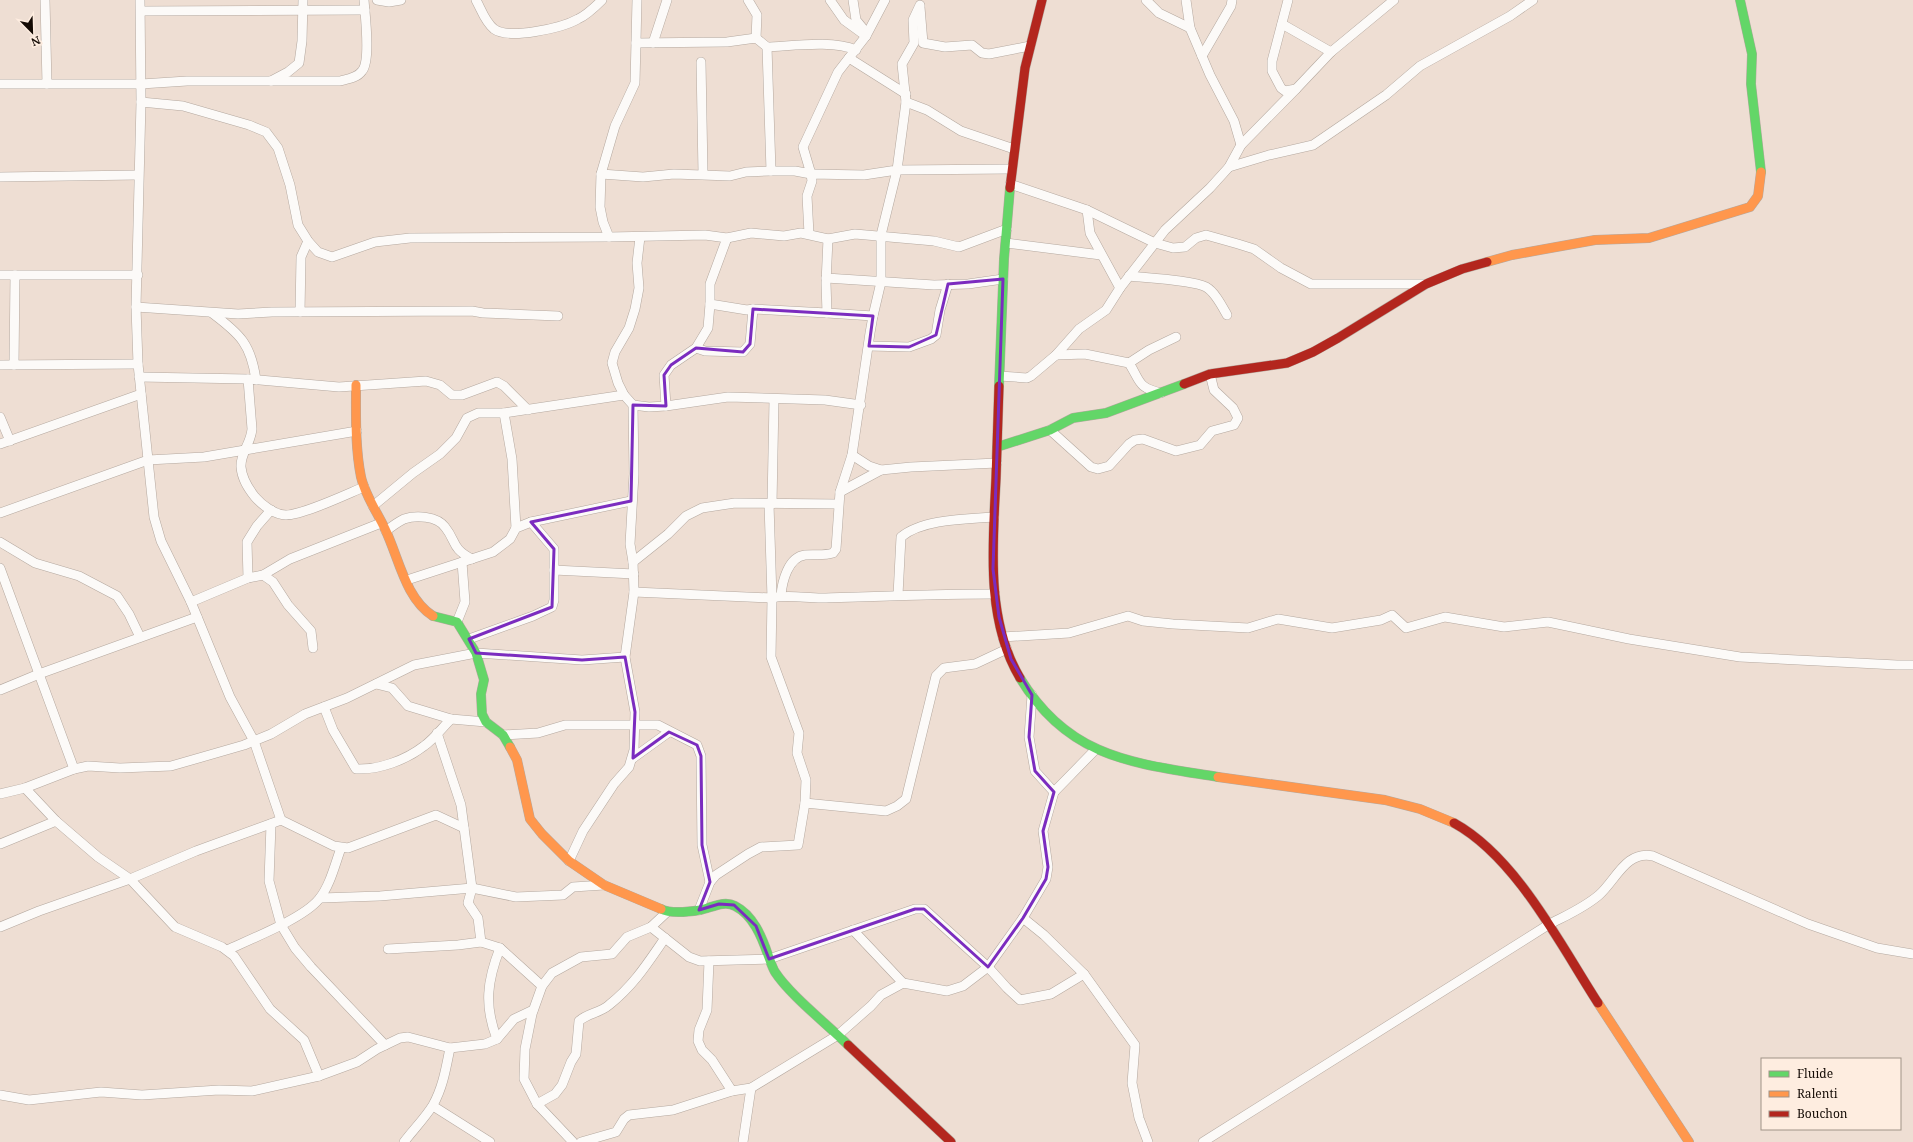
<svg xmlns="http://www.w3.org/2000/svg" width="1913" height="1142" font-family="'Noto Serif',serif">
	<style>
		.lines { fill: none; stroke-linecap: round; stroke-linejoin: round }
		.street-casing { stroke: #b4a89f; stroke-width: 10 }
		.fast-casing { stroke: #b4a89f; stroke-width: 10 }
		.slow-casing { stroke: #b4a89f; stroke-width: 10 }
		.jam-casing { stroke: #b4a89f; stroke-width: 10 }
		.street { stroke: #fcfaf8; stroke-width: 9 }
		.fast { stroke: #63d668; stroke-width: 9 }
		.slow { stroke: #ff974d; stroke-width: 9 }
		.jam { stroke: #b3261e; stroke-width: 9 }
		.marked { fill: none; stroke: #7b2cbf; stroke-width: 3; stroke-linejoin: round }
	</style>
	<rect width="100%" height="100%" fill="#eeded3"/>
	<g class="lines">
		<defs>
			<g id="street">
				<polyline points="45,0 47,84"/>
				<polyline points="140,0 141,102 136,307 138,364 154,517 161,541 191,602 230,697 254,741 281,820"/>
				<polyline points="377,0 389,2 401,0"/>
				<path d="M476 0C481 9 485 22 494 29 509 40 562 28 578 19 587 15 595 7 602 0"/>
				<polyline points="748,0 757,15 756,38"/>
				<polyline points="830,0 844,20 866,36"/>
				<polyline points="853,0 856,20 865,31"/>
				<polyline points="1146,0 1159,13 1190,28"/>
				<polyline points="1186,0 1190,28 1210,75 1234,121 1241,145"/>
				<polyline points="1288,0 1272,61 1272,71 1281,88 1285,91 1296,89 1331,52 1394,0"/>
				<polyline points="920,7 923,43 945,47 972,45 982,53 989,54 1030,46"/>
				<polyline points="141,11 365,10"/>
				<polyline points="1282,24 1331,52"/>
				<path d="M636 43 727 42 756 38 767 47C793 46 832 40 856 50"/>
				<polyline points="653,43 667,0"/>
				<polyline points="1202,56 1231,6 1232,0"/>
				<polyline points="849,58 906,94"/>
				<polyline points="701,62 703,174"/>
				<polyline points="271,81 288,72 299,63 302,41 303,0"/>
				<path d="M0 84H141L187 81H340C348 79 357 78 362 71 371 61 365 14 364 0"/>
				<polyline points="141,102 183,106 249,125 266,132 278,148 290,185 298,225 308,241 318,252 332,257 375,242 410,238 609,237 603,222 600,207 601,174 615,126 635,83 637,0"/>
				<polyline points="906,102 927,110 961,131 1014,149"/>
				<polyline points="1229,167 1269,155 1313,145 1386,95 1420,66 1510,16 1533,0"/>
				<polyline points="771,171 795,171 811,174 803,147 838,72 866,36 885,0"/>
				<polyline points="601,174 643,177 674,174 730,176 746,172 771,171 767,47"/>
				<polyline points="0,177 138,175"/>
				<polyline points="1010,184 1087,210 1155,243 1173,248 1185,247 1196,238 1206,235 1238,244 1254,249 1281,268 1311,284 1425,284"/>
				<polyline points="1087,210 1090,233 1120,288"/>
				<polyline points="809,234 807,196 812,181 811,174 864,175 897,170 906,102 902,64 914,43 913,20 920,5"/>
				<polyline points="609,237 705,235 727,238 751,233 784,236 801,233 828,239 855,234 934,241 959,247 1007,229"/>
				<polyline points="727,238 710,284 710,304 747,310 753,309"/>
				<polyline points="1006,243 1101,255"/>
				<polyline points="0,275 138,275"/>
				<path d="M1129 276C1146 278 1193 280 1206 287 1215 292 1222 306 1227 315"/>
				<polyline points="826,278 934,285 968,284 1003,279"/>
				<polyline points="136,307 238,314 272,312 472,311 483,313 558,316"/>
				<polyline points="300,312 301,257 308,241"/>
				<path d="M212 313C240 334 251 344 256 380"/>
				<polyline points="873,316 881,282 881,235 897,170 1011,169"/>
				<polyline points="869,346 909,347 931,339 936,335 940,310 948,284"/>
				<polyline points="696,348 705,351 743,352 750,344 753,309 827,313"/>
				<path d="M1056 355 1085 354 1129 363C1141 382 1137 387 1161 393"/>
				<polyline points="1129,363 1149,350 1176,337"/>
				<polyline points="0,365 138,364"/>
				<polyline points="14,365 15,275"/>
				<polyline points="1000,376 1027,378 1031,376 1056,355 1079,329 1106,310 1120,288 1165,230 1210,188 1229,167 1241,145 1296,89"/>
				<polyline points="139,377 248,379 339,387 426,381 440,385 452,395 462,395 497,382 504,386 528,410"/>
				<path d="M248 379 252 429C251 443 240 454 241 467 242 479 248 488 255 497 262 505 275 515 286 515 303 515 347 494 364 487"/>
				<polyline points="633,405 649,407 666,406 728,397 825,400 861,405"/>
				<polyline points="666,406 664,375 671,365 696,348 708,328 710,304"/>
				<polyline points="504,413 512,459 516,528"/>
				<polyline points="0,417 10,441"/>
				<polyline points="1050,430 1091,467 1098,469 1109,466 1129,444 1135,440 1143,439 1176,451 1200,445 1212,431 1234,425 1238,418 1233,408 1214,390 1210,374"/>
				<polyline points="0,444 141,394"/>
				<polyline points="852,455 869,466 881,470 911,467 997,463"/>
				<polyline points="840,492 881,470"/>
				<polyline points="772,504 774,400"/>
				<polyline points="373,506 413,473 440,454 456,438 467,418 478,413 504,413 624,395"/>
				<polyline points="0,513 148,460 204,457 357,431"/>
				<polyline points="531,522 631,501"/>
				<path d="M386 531C391 527 398 522 404 519 416 515 437 516 445 527 457 542 451 548 472 559"/>
				<polyline points="0,542 35,563 79,576 117,596 129,614 140,637"/>
				<polyline points="633,562 668,534 686,516 702,508 735,503 838,504"/>
				<polyline points="0,568 74,769"/>
				<polyline points="263,575 273,582 288,605 311,631 313,648"/>
				<polyline points="248,578 247,542 257,526 271,510"/>
				<polyline points="407,580 493,552 510,539 516,528 531,522 554,549 554,570 634,574"/>
				<path d="M634 592 772 598C789 594 809 599 826 598 883 596 938 594 995 594"/>
				<path d="M898 595 901 537C922 519 966 519 994 517"/>
				<path d="M781 596C782 582 788 557 805 555 814 554 824 556 833 553L836 549 840 492 852 455 870 333 873 316 827 313 826 283 828 239"/>
				<polyline points="191,602 248,578 263,575 290,559 381,523"/>
				<polyline points="457,622 465,602 462,562"/>
				<polyline points="1003,637 1069,633 1128,616 1143,621 1173,624 1248,628 1278,619 1332,628 1381,620 1392,615 1406,628 1445,617 1504,627 1548,622 1629,639 1740,657 1897,665 1913,665"/>
				<polyline points="469,639 533,616 552,607 554,600 554,570"/>
				<polyline points="376,684 392,688 408,706 451,719 486,722"/>
				<polyline points="0,690 39,674 197,617"/>
				<polyline points="1032,695 1029,737 1035,771 1054,792 1043,831 1048,867 1046,879 1023,918 1044,935 1084,974 1135,1045 1132,1083 1139,1118 1148,1142"/>
				<path d="M324 707 333 730 356 769C379 770 406 760 424 746 434 739 442 728 451 719"/>
				<polyline points="437,733 461,805 472,888 468,903 478,918 481,942 500,948 542,986"/>
				<polyline points="503,735 538,733 565,725 658,725 697,745 701,756 702,845 710,882"/>
				<polyline points="633,758 669,732"/>
				<polyline points="25,788 56,821 98,857 130,879 175,927 222,947 234,956 270,1009 304,1040 319,1076"/>
				<polyline points="1054,792 1096,749"/>
				<polyline points="0,794 25,788 74,769 88,766 120,768 171,766 244,745 271,734 305,714 347,698 414,665 476,653 582,660 625,657"/>
				<polyline points="805,803 886,811 897,806 906,799 936,676 944,668 975,664 1007,649"/>
				<polyline points="271,824 269,881 281,925 295,948 311,967 385,1045"/>
				<polyline points="0,844 56,821"/>
				<polyline points="569,861 583,831 614,784 629,767 634,750 635,712 625,657 634,592 633,562 630,544 634,474 633,405 624,395 618,383 612,363 615,352 629,328 635,309 639,288 637,263 640,237"/>
				<polyline points="321,898 380,896 472,888 516,897 563,895 573,887 604,885"/>
				<polyline points="699,910 710,882 716,875 748,854 761,847 798,845 805,803 806,780 797,753 799,733 771,657 772,598 769,504"/>
				<polyline points="0,927 39,911 130,879 196,851 281,820 334,846 348,848 436,815 464,828"/>
				<polyline points="651,927 689,957 700,961 769,959 915,909 924,909 988,967 1023,918"/>
				<polyline points="853,930 903,983"/>
				<polyline points="388,949 458,945 481,942"/>
				<path d="M227 950C251 939 304 918 319 899 330 886 335 864 341 848"/>
				<polyline points="709,961 707,1010 699,1030 698,1041 702,1050 712,1060 732,1091"/>
				<path d="M497 1039C484 1006 487 981 500 948"/>
				<polyline points="0,1095 29,1100 101,1092 142,1095 219,1090 252,1091 319,1076 357,1062 377,1049 400,1038 408,1037 450,1048 485,1044 497,1039 514,1019 533,1010"/>
				<path d="M537 1104 555 1094 562 1085 571 1062 576 1054 579 1021C588 1013 600 1013 609 1005 634 985 647 964 665 938"/>
				<polyline points="433,1106 490,1142"/>
				<path d="M404 1142C413 1130 425 1118 433 1105 443 1087 446 1068 450 1048"/>
				<polyline points="573,1142 537,1104 524,1079 525,1049 532,1014 542,986 552,973 581,957 612,954 627,937 651,927 667,912"/>
				<polyline points="581,1142 616,1132 624,1119 629,1115 673,1110 732,1091 751,1088 838,1035 871,1006 881,995 903,983 947,991 963,986 988,967 1007,988 1020,1000 1051,994 1084,974"/>
				<polyline points="743,1142 751,1088"/>
				<path d="M1203 1142 1548 925C1565 916 1584 908 1599 895 1616 880 1626 850 1653 856L1808 924 1877 948 1913 954"/>
			</g>
			<g id="fast">
				<polyline points="1740,0 1752,54 1751,84 1761,172"/>
				<polyline points="999,386 1004,259 1010,188"/>
				<polyline points="997,447 1050,430 1073,418 1106,413 1184,384"/>
				<polyline points="433,616 457,622 476,653 484,680 481,694 482,714 486,722 503,735 510,747"/>
				<path d="M1020 678C1069 759 1134 763 1218 777"/>
				<path d="M661 909C671 914 688 912 700 910 711 908 724 900 735 906 753 915 762 937 768 955 770 960 772 967 775 972 790 995 827 1024 848 1045"/>
			</g>
			<g id="slow">
				<polyline points="1487,262 1512,255 1595,240 1649,238 1750,207 1758,196 1761,172"/>
				<path d="M356 385C356 415 355 447 361 477 365 495 377 512 385 529 399 558 405 598 433 616"/>
				<polyline points="510,747 517,760 530,819 542,834 569,861 604,885 661,909"/>
				<polyline points="1218,777 1385,800 1420,809 1454,823"/>
				<polyline points="1598,1003 1689,1142"/>
			</g>
			<g id="jam">
				<polyline points="1010,188 1025,68 1042,0"/>
				<polyline points="1184,384 1210,374 1287,363 1313,352 1338,338 1426,284 1462,269 1487,262"/>
				<path d="M999 386C998 417 997 447 996 478 993 543 985 619 1020 678"/>
				<path d="M1454 823C1516 857 1560 944 1598 1003"/>
				<polyline points="848,1045 951,1142"/>
			</g>
		</defs>
		<!-- street casing -->
		<use href="#street" class="street-casing"/>
		<!-- fast casing -->
		<use href="#fast" class="fast-casing"/>
		<!-- slow casing -->
		<use href="#slow" class="slow-casing"/>
		<!-- jam casing -->
		<use href="#jam" class="jam-casing"/>
		<!-- street -->
		<use href="#street" class="street"/>
		<!-- fast -->
		<use href="#fast" class="fast"/>
		<!-- slow -->
		<use href="#slow" class="slow"/>
		<!-- jam -->
		<use href="#jam" class="jam"/>
	</g>
	<!-- marked area -->
	<path class="marked" d="M1003 279 993 569 999 617 1011 659 1032 695 1029 737 1035 771 1054 792 1043 831 1048 867 1046 879 1023 918 988 967 924 909H915L769 959 756 926 734 905 719 904 699 910 710 882 702 845 701 756 697 745 669 732 633 758 635 712 625 657 582 660 476 653 469 639 552 607 554 549 531 522 631 501 633 405 666 406 664 375 671 365 696 348 743 352 750 344 753 309 873 316 869 346 909 347 936 335 948 284Z"/>
	<!-- legend -->
	<rect x="1761" y="1058" width="140" height="72" fill="#feede0" stroke="#a09388"/>
	<rect x="1769" y="1071" width="20" height="6" fill="#63d668" stroke="#a09388"/>
	<text x="1797" y="1078" font-size="12" fill="#140b05">Fluide</text>
	<rect x="1769" y="1091" width="20" height="6" fill="#ff974d" stroke="#a09388"/>
	<text x="1797" y="1098" font-size="12" fill="#140b05">Ralenti</text>
	<rect x="1769" y="1111" width="20" height="6" fill="#b3261e" stroke="#a09388"/>
	<text x="1797" y="1118" font-size="12" fill="#140b05">Bouchon</text>
	<!-- north arrow -->
	<g transform="translate(32 32) rotate(157)" stroke="#feede0" stroke-width="3" paint-order="stroke">
	<path d="M0-3L7 15L0 10L-7 15Z" fill="#140b05"/>
	<text y="-6" font-size="11" font-weight="bold" text-anchor="middle" fill="#140b05">N</text>
	</g>
</svg>
